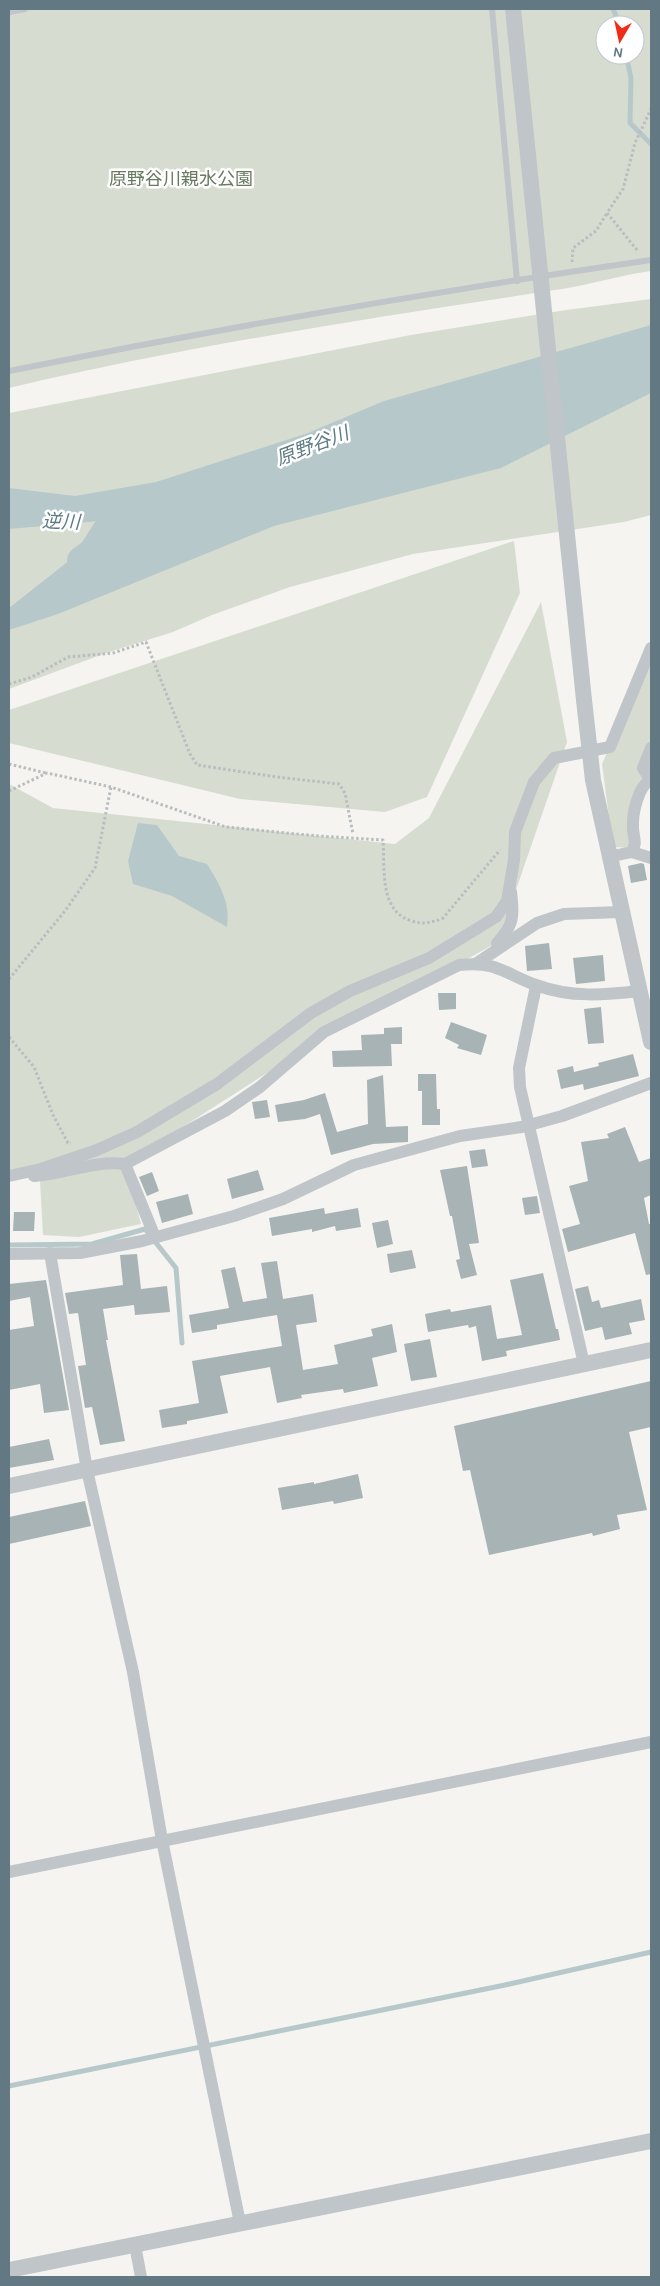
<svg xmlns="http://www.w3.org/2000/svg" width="660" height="2286" font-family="Karla,'Noto Sans JP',sans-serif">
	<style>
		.green { fill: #d7dcd1; fill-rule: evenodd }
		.water { fill: #b7c8ca }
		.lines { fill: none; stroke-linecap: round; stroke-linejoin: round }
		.stream { stroke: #b7c8ca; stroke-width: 5 }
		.river { stroke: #b7c8ca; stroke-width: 30 }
		.building { fill: #a8b3b6 }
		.path { stroke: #b9bdbf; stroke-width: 3; stroke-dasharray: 2.5 2.5; stroke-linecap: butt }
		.service { stroke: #bfc5c8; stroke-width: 6 }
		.minor { stroke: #bfc5c8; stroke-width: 12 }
		.tertiary { stroke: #bfc5c8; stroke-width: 16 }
		.tertiary-bridge { stroke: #bfc5c8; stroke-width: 16 }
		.labels { text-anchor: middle; stroke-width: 5; stroke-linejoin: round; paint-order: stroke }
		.park-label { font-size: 18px; fill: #697a61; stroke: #fff }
		.water-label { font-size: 19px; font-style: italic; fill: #5d7c81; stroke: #fff }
	</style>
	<rect width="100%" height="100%" fill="#f5f4f0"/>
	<!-- green -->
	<g class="green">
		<path d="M9 9H651V271C621 275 592 284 562 289 377 317 191 345 9 388ZM605 25H635V55H605Z"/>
		<polygon points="651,299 651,515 624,522 413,554 290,587 212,615 173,632 106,653 9,689 9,413 411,335 566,310"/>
		<polygon points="514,541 520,593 427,797 385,812 240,799 9,743 9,710"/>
		<polygon points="541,602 567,742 498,942 301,1051 125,1164 141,1224 79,1237 43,1235 40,1181 73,1171 9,1177 9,784 53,808 395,844 429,818"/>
		<polygon points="651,654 651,748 643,768 650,779 633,798 634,848 613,847 602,764"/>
	</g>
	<!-- water -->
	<g class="water">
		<polygon points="651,325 651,393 501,468 274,526 58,614 9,630 9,608 122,519 9,529 9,488 75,496 156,482 308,433 384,401"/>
		<path d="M138 823 157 825 179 856 207 864C219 883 231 903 227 927L172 896 133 884 128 861Z"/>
	</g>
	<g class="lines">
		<!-- stream -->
		<g class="stream">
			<polyline points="613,9 620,25"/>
			<polyline points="626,55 631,78 630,123 651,144"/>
			<polyline points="9,1245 92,1244 145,1229 176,1268 182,1343"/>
			<polyline points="9,2086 505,1985 651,1952"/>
		</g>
		<!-- river -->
		<polyline class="river" points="82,561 93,553 113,522 161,504"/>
	</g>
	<!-- building -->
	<g class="building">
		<polygon points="641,863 644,864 647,880 631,883 628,866"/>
		<polygon points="549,943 552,969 527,971 525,946"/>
		<polygon points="603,955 605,981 576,984 573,958"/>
		<polygon points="438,993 456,993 456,1009 439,1010"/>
		<polygon points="601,1007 604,1043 588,1044 584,1009"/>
		<polygon points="451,1022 487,1035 481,1055 457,1048 459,1045 445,1038"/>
		<polygon points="402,1027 402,1044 391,1044 392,1066 333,1067 332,1051 362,1050 361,1035 384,1034 384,1028"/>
		<polygon points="633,1054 639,1076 584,1090 583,1084 561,1089 557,1070 573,1066 574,1072 599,1066 598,1063"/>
		<polygon points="418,1074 436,1074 437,1109 440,1109 440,1125 422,1125 422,1091 418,1091"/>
		<polygon points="383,1075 386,1127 408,1126 408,1142 373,1144 331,1155 320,1114 305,1119 278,1122 275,1105 304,1100 325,1093 337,1132 368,1124 367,1080"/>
		<polygon points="267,1100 270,1117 255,1119 252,1102"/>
		<polygon points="625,1127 639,1162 651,1158 651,1195 644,1198 649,1224 651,1224 651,1274 646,1275 635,1233 568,1252 562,1229 580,1224 569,1186 588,1181 581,1142 609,1138 607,1134"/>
		<polygon points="485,1149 488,1166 472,1168 469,1151"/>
		<polygon points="467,1166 479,1243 469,1244 477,1275 461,1279 456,1260 460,1259 452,1216 450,1216 440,1170"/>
		<polygon points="258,1170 264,1190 232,1199 227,1179"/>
		<polygon points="152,1172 159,1191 147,1196 139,1177"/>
		<polygon points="188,1194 193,1214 162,1223 156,1202"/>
		<polygon points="537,1196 540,1213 525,1215 522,1198"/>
		<polygon points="324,1208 325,1214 358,1208 361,1227 336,1231 335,1226 312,1232 312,1229 272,1236 269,1218"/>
		<polygon points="14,1212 35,1212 34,1231 13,1231"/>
		<polygon points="388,1220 393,1244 377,1248 372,1223"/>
		<polygon points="412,1250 416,1268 390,1273 387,1254"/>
		<polygon points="137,1254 141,1289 167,1286 170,1312 135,1315 134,1305 103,1309 108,1340 106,1340 125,1441 100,1445 92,1407 85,1408 78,1366 86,1365 78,1313 69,1314 65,1293 123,1285 120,1255"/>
		<polygon points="277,1261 283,1299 313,1294 317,1322 296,1325 303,1370 338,1364 334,1345 373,1336 371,1329 392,1324 397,1352 372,1358 378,1386 344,1393 343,1389 301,1395 302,1398 277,1403 270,1367 220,1376 228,1413 187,1421 187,1424 162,1428 159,1410 199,1403 192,1361 282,1346 277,1315 217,1325 217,1329 192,1333 189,1315 229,1308 221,1270 235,1267 243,1302 267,1298 261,1263"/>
		<polygon points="543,1273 556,1329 558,1329 560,1340 506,1351 507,1356 482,1361 476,1326 469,1328 468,1325 428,1332 425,1314 450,1309 451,1312 491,1305 497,1339 522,1335 510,1280"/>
		<polygon points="46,1280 69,1410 44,1413 40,1384 9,1390 9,1330 34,1326 30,1297 9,1301 9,1284"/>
		<polygon points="588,1286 592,1302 599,1300 601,1308 641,1299 645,1320 629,1323 632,1334 605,1340 602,1327 585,1331 575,1289"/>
		<polygon points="430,1339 437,1377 411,1381 404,1344"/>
		<polygon points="651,1381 651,1427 629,1432 647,1510 617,1515 620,1529 593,1536 592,1533 489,1555 470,1470 463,1471 454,1426"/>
		<polygon points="49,1439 54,1460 9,1468 9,1447"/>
		<polygon points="358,1474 363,1498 334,1504 333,1501 282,1510 278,1488 314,1482 314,1484"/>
		<polygon points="85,1501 91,1526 9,1544 9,1517"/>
	</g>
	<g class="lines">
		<!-- path -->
		<g class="path">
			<polyline points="637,250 607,213 623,189 635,143 651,109"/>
			<polyline points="572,262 573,248 596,231 607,213"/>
			<polyline points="9,684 32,677 68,657 113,653 146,642 190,754 197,765 277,777 339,784 345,793 353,834"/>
			<polyline points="9,764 46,773"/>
			<path d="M9 791 47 773 111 787 226 827 318 836 383 840C385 867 379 909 409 920 422 925 431 923 443 918L500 850"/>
			<polyline points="9,979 65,911 95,868 111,787"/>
			<polyline points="9,1037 34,1067 53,1115 68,1143 71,1143"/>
		</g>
		<!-- service -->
		<g class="service">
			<polyline points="492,9 517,281"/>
			<polyline points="9,12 25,9"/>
			<path d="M9 371C222 328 436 291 651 260"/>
		</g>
		<!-- minor -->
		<g class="minor">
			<polyline points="650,779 643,768 651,748"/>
			<polyline points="632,852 651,858"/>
			<path d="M608 857 632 852C637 843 634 839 633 829 632 813 638 787 651 779"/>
			<path d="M497 943C514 925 514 916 511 892"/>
			<polyline points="477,963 537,923 564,914 621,912"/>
			<polyline points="536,986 519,1068 520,1087 584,1364"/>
			<polyline points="9,1176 41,1169 97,1150 137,1132 217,1084 311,1013 350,991 429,958 496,917 507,901 514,860 515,832 534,782 554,758 610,747 651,648"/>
			<path d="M34 1176C65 1174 94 1160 125 1164"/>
			<path d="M155 1237 125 1164 225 1111 260 1087 324 1032 459 965C498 961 503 973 536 985 571 998 604 995 640 991"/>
			<polyline points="50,1253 87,1470 133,1672 162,1840 240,2223"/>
			<polyline points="9,1254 80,1253 142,1241 234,1216 283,1199 354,1165 460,1136 522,1127 562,1116 651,1083"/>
			<polyline points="9,1872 651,1742"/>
			<polyline points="135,2245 141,2277"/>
		</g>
		<!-- tertiary -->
		<g class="tertiary">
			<polyline points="584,700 593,780 651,1042"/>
			<polyline points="9,1486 651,1350"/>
			<polyline points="9,2270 651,2141"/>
		</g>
		<!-- tertiary-bridge -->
		<polyline class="tertiary-bridge" points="513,9 584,700"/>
	</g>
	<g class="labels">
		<!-- park labels -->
		<g class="park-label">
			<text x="181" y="185">原野谷川親水公園</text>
		</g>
		<!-- water labels -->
		<g class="water-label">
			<text transform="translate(312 445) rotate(-21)" y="7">原野谷川</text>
			<text transform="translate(61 521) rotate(2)" y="7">逆川</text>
		</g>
	</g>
	<!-- border -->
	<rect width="660" height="2286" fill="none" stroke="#627984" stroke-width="20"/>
	<!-- north arrow -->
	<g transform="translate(620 40) rotate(189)"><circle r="24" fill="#ffffff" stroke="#c0c9ce"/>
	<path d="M0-4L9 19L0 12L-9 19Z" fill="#ef2c17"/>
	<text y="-8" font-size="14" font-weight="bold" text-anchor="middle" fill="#627984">N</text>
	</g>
</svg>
